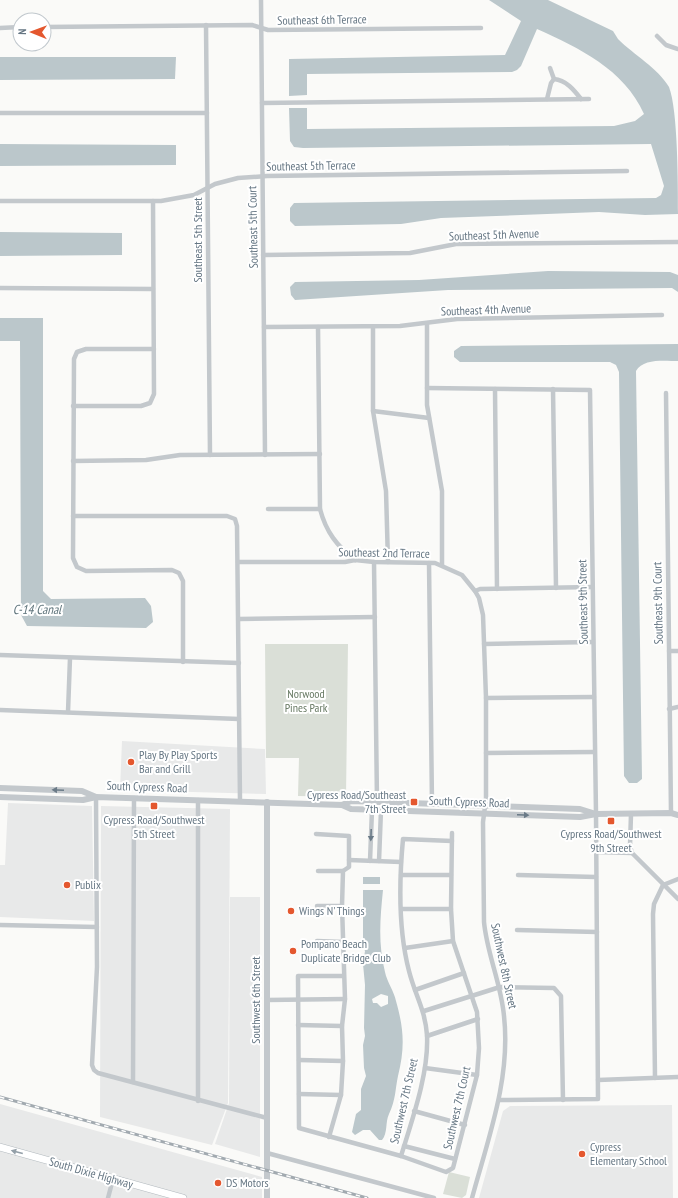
<svg xmlns="http://www.w3.org/2000/svg" width="678" height="1198" font-family="'PT Sans Narrow',sans-serif">
	<style>
		.built { fill: #e8e9e9 }
		.green { fill: #dadfd7 }
		.water { fill: #bbc7cb; fill-rule: evenodd }
		.lines { fill: none; stroke-linecap: round; stroke-linejoin: round }
		.secondary-casing { stroke: #b3babf; stroke-width: 8 }
		.minor { stroke: #c3c8cc; stroke-width: 4.5 }
		.tertiary { stroke: #c3c8cc; stroke-width: 6 }
		.secondary { stroke: #fff; stroke-width: 7 }
		.rail-casing { stroke: #a2aab0; stroke-width: 3 }
		.rail { stroke: #fff; stroke-width: 1.5; stroke-dasharray: 4.5; stroke-linecap: butt }
		.oneway { fill: #6a7a87 }
		.oneway2 { fill: #939fa8 }
		.poi-dot { fill: #e4572e; stroke: #fff; stroke-width: 1.5 }
		.labels { text-anchor: middle; stroke-width: 4; stroke-linejoin: round; paint-order: stroke }
		.street-label { font-size: 12px; fill: #657683; stroke: #fff }
		.park-label { font-size: 12px; fill: #687a64; stroke: #fff }
		.poi-label { font-size: 12px; fill: #657683; stroke: #fff; text-anchor: start }
		.water-label { font-size: 13px; font-style: italic; fill: #60757c; stroke: #fff }
	</style>
	<rect width="100%" height="100%" fill="#fafaf8"/>
	<!-- built -->
	<g class="built">
		<polygon points="122,741 265,749 266,794 120,790"/>
		<polygon points="8,803 92,806 94,921 0,917 0,865 5,865"/>
		<polygon points="101,806 230,809 228,1103 212,1145 100,1117"/>
		<polygon points="230,897 260,897 260,1157 215,1144 229,1103"/>
		<polygon points="0,1104 262,1177 262,1198 0,1198"/>
		<polygon points="672,1105 673,1198 479,1198 503,1111 510,1106"/>
	</g>
	<!-- green -->
	<g class="green">
		<polygon points="265,644 348,644 346,797 298,796 299,758 266,758"/>
		<polygon points="449,1172 470,1177 466,1195 462,1198 443,1194"/>
	</g>
	<!-- water -->
	<g class="water">
		<path d="M489 0H548L613 31 618 39C634 55 658 68 669 87 678 110 678 184 678 214L645 215 599 212 441 218 401 224 295 226 290 221V208L294 203 656 198 661 195 664 186 651 144 303 148 294 147 290 141 289 108H307V129L614 126 635 121 644 114C624 69 579 48 537 29L521 66 517 70 512 72 307 74V95L289 96V59L505 55 521 21Z"/>
		<polygon points="0,57 176,57 175,79 0,80"/>
		<polygon points="0,144 176,145 176,165 0,166"/>
		<polygon points="0,232 122,233 122,255 0,256"/>
		<polygon points="548,271 670,272 678,275 678,292 672,288 448,290 295,300 291,295 290,287 295,282 419,280"/>
		<polygon points="0,318 43,318 43,591 51,599 145,598 151,606 153,622 146,628 27,626 21,615 20,341 0,341"/>
		<path d="M678 344V361C665 361 643 358 636 371L642 779 637 783H629L624 776 619 372 616 365 610 362H460L454 357V351L461 346Z"/>
		<rect x="363" y="877" width="17" height="7"/>
		<path d="M363 890H383C380 919 378 944 385 972 387 982 394 991 396 1001 404 1029 405 1048 398 1076 395 1090 396 1099 389 1114 385 1122 388 1133 382 1140H379L370 1130H363L355 1135 352 1132 356 1114 361 1110V1089L366 1076 364 1068 363 1045 365 1036 364 1028 365 985 363 964 365 951 363 947ZM381 994 388 996V1004L381 1007 377 1003H373L372 999Z"/>
	</g>
	<g class="lines">
		<defs>
			<polyline id="secondary" points="0,1147 183,1198"/>
		</defs>
		<!-- secondary casing -->
		<use href="#secondary" class="secondary-casing"/>
		<!-- minor -->
		<g class="minor">
			<polyline points="261,0 265,455"/>
			<polyline points="206,25 210,455"/>
			<polyline points="44,27 252,25 268,30 481,28"/>
			<polyline points="0,28 20,27"/>
			<polyline points="657,36 666,45 678,49"/>
			<polyline points="550,68 554,79"/>
			<path d="M547 99 551 83 554 79C566 80 574 90 581 99"/>
			<polyline points="262,103 589,99"/>
			<polyline points="0,113 207,113"/>
			<polyline points="0,201 161,201 194,195 215,184 238,178 267,176 627,171"/>
			<polyline points="263,255 410,253 456,244 678,242"/>
			<polyline points="0,288 153,289"/>
			<polyline points="427,324 427,405 442,491 442,565"/>
			<polyline points="264,327 400,326 457,319 662,315"/>
			<path d="M318 327 320 509C326 532 337 546 355 560"/>
			<polyline points="373,327 373,411 386,491 388,562"/>
			<polyline points="154,349 86,349 77,352 74,359 73,558 77,567 86,571 172,570 179,573 183,581 183,662"/>
			<polyline points="427,388 590,390 596,814 598,1099 499,1100"/>
			<polyline points="495,389 497,589"/>
			<polyline points="553,389 556,588"/>
			<polyline points="666,393 671,813"/>
			<polyline points="73,406 141,406 150,403 154,394 153,201"/>
			<polyline points="373,411 429,418"/>
			<polyline points="73,461 146,460 180,455 320,454"/>
			<polyline points="268,509 320,509"/>
			<polyline points="73,516 227,516 235,519 237,526 240,801"/>
			<path d="M238 562H345L355 560 374 562 435 563 462 575 475 591 479 598 483 615 486 698V799L483 822 484 922C487 954 501 983 504 1016 511 1078 488 1139 472 1198"/>
			<polyline points="374,562 377,802"/>
			<polyline points="429,563 432,804"/>
			<polyline points="475,591 480,589 592,587"/>
			<polyline points="239,619 375,617"/>
			<polyline points="484,644 593,642"/>
			<polyline points="669,651 678,651"/>
			<polyline points="0,655 239,663"/>
			<polyline points="486,698 594,697"/>
			<polyline points="669,709 678,707"/>
			<polyline points="0,710 239,719"/>
			<polyline points="68,712 70,658"/>
			<polyline points="486,753 594,752"/>
			<polyline points="96,797 97,967 92,1065 94,1070 98,1073 267,1118"/>
			<polyline points="198,800 198,1101"/>
			<polyline points="631,814 630,846 632,853"/>
			<polyline points="316,834 349,836 349,867 343,871 342,906 345,999 342,1026 343,1061 341,1095 329,1137"/>
			<polyline points="597,852 632,853 678,899"/>
			<polyline points="349,860 401,862"/>
			<polyline points="370,861 372,810"/>
			<polyline points="379,861 381,810"/>
			<polyline points="318,871 343,871"/>
			<polyline points="401,875 451,875"/>
			<polyline points="518,875 596,877"/>
			<polyline points="317,906 342,906"/>
			<polyline points="402,909 451,909"/>
			<polyline points="0,925 97,927"/>
			<polyline points="517,930 597,932"/>
			<polyline points="317,941 343,942"/>
			<polyline points="405,948 453,941"/>
			<polyline points="343,976 298,976 299,1128 401,1156 446,1172 453,1168 477,1075 479,1048 477,1012 453,941 451,909 452,833"/>
			<polyline points="415,990 464,973"/>
			<polyline points="267,1000 345,999"/>
			<polyline points="424,1011 500,987 554,988 561,996 563,1100"/>
			<polyline points="298,1025 342,1026"/>
			<polyline points="427,1036 478,1019"/>
			<polyline points="299,1060 343,1061"/>
			<polyline points="425,1068 477,1075"/>
			<polyline points="655,1078 653,914 654,904 663,885 678,879"/>
			<polyline points="598,1080 678,1077"/>
			<polyline points="133,1082 134,798"/>
			<polyline points="299,1094 341,1095"/>
			<polyline points="414,1111 465,1125"/>
			<polyline points="404,1146 455,1159"/>
			<polyline points="267,1153 434,1198"/>
			<path d="M401 1156C412 1120 429 1073 427 1035 425 1009 415 995 409 971 398 929 399 882 403 839L452 841"/>
			<polyline points="108,1198 113,1179"/>
		</g>
		<!-- tertiary -->
		<g class="tertiary">
			<polyline points="0,788 82,791 96,797"/>
			<polyline points="0,797 83,800 96,797 342,805 351,801 580,809 596,814"/>
			<polyline points="267,802 267,1198"/>
			<polyline points="342,805 351,809 580,817 596,814 671,813 678,815"/>
		</g>
		<!-- secondary -->
		<use href="#secondary" class="secondary"/>
		<defs>
			<polyline id="rail" points="0,1097 367,1198"/>
		</defs>
		<!-- rail casing -->
		<use href="#rail" class="rail-casing"/>
		<!-- rail -->
		<use href="#rail" class="rail"/>
	</g>
	<!-- one-way arrows -->
	<defs><path id="oneway-solid" d="M-6-.8H1V-3.2L6.5 0L1 3.2V.8H-6Z"/></defs>
	<g class="oneway">
		<use href="#oneway-solid" transform="translate(58 790) rotate(-178)"/>
		<use href="#oneway-solid" transform="translate(523 815) rotate(2)"/>
		<use href="#oneway-solid" transform="translate(371 835) rotate(92)"/>
	</g>
	<use class="oneway2" href="#oneway-solid" transform="translate(17 1152) rotate(-165)"/>
	<!-- markers -->
	<g class="poi-dot">
		<circle cx="131" cy="762" r="4"/>
		<rect x="410" y="798" width="8" height="8" rx="2"/>
		<rect x="150" y="802" width="8" height="8" rx="2"/>
		<rect x="607" y="817" width="8" height="8" rx="2"/>
		<circle cx="67" cy="885" r="4"/>
		<circle cx="291" cy="911" r="4"/>
		<circle cx="293" cy="951" r="4"/>
		<circle cx="582" cy="1154" r="4"/>
		<circle cx="218" cy="1183" r="4"/>
	</g>
	<g class="labels">
		<!-- street labels -->
		<g class="street-label">
			<text transform="translate(322 20) rotate(-1)" y="4">Southeast 6th Terrace</text>
			<text transform="translate(311 166) rotate(-1)" y="4">Southeast 5th Terrace</text>
			<text transform="translate(253 227) rotate(-91)" y="4">Southeast 5th Court</text>
			<text transform="translate(494 235) rotate(-2)" y="4">Southeast 5th Avenue</text>
			<text transform="translate(198 240) rotate(-90)" y="4">Southeast 5th Street</text>
			<text transform="translate(486 310) rotate(-2)" y="4">Southeast 4th Avenue</text>
			<text transform="translate(384 553) rotate(1)" y="4">Southeast 2nd Terrace</text>
			<text transform="translate(583 602) rotate(-91)" y="4">Southeast 9th Street</text>
			<text transform="translate(658 603) rotate(-91)" y="4">Southeast 9th Court</text>
			<text transform="translate(147 787) rotate(2)" y="4">South Cypress Road</text>
			<text transform="translate(469 802) rotate(2)" y="4">South Cypress Road</text>
			<text transform="translate(504 966) rotate(78)" y="4">Southwest 8th Street</text>
			<text transform="translate(256 1000) rotate(-90)" y="4">Southwest 6th Street</text>
			<text transform="translate(404 1101) rotate(-77)" y="4">Southwest 7th Street</text>
			<text transform="translate(457 1108) rotate(-77)" y="4">Southwest 7th Court</text>
			<text transform="translate(91 1173) rotate(16)" y="4">South Dixie Highway</text>
		</g>
		<!-- park labels -->
		<g class="park-label">
			<text x="306" y="698">Norwood<tspan x="306" dy="14">Pines Park</tspan></text>
		</g>
		<!-- poi labels -->
		<g class="poi-label">
			<text x="139" y="759">Play By Play Sports<tspan x="139" dy="14">Bar and Grill</tspan></text>
			<text x="406" y="799" text-anchor="end">Cypress Road/Southeast<tspan x="406" dy="14">7th Street</tspan></text>
			<text x="154" y="824" text-anchor="middle">Cypress Road/Southwest<tspan x="154" dy="14">5th Street</tspan></text>
			<text x="611" y="838" text-anchor="middle">Cypress Road/Southwest<tspan x="611" dy="14">9th Street</tspan></text>
			<text x="75" y="889">Publix</text>
			<text x="299" y="915">Wings N' Things</text>
			<text x="301" y="948">Pompano Beach<tspan x="301" dy="14">Duplicate Bridge Club</tspan></text>
			<text x="590" y="1151">Cypress<tspan x="590" dy="14">Elementary School</tspan></text>
			<text x="226" y="1187">DS Motors</text>
		</g>
		<!-- water labels -->
		<g class="water-label">
			<text x="37" y="614">C-14 Canal</text>
		</g>
	</g>
	<!-- north arrow -->
	<g transform="translate(32 32) rotate(271)"><circle r="19" fill="#ffffff" stroke="#c1c8cd"/>
	<path d="M0-3L7 15L0 10L-7 15Z" fill="#e4572e"/>
	<text y="-6" font-size="11" font-weight="bold" text-anchor="middle" fill="#657683">N</text>
	</g>
</svg>
